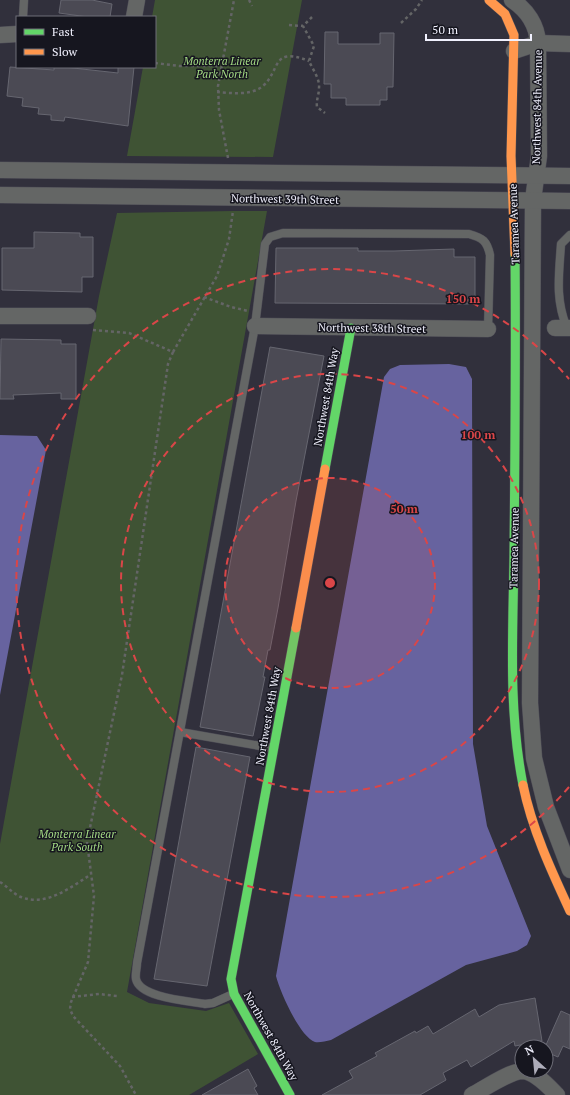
<svg xmlns="http://www.w3.org/2000/svg" width="570" height="1095" font-family="'PT Serif',serif">
	<style>
		.green { fill: #3f5334 }
		.water { fill: #67639f }
		.building { fill: #4b4a54; stroke: #666670 }
		.lines { fill: none; stroke-linecap: round; stroke-linejoin: round }
		.lane-casing { stroke: #4d4c56; stroke-width: 9 }
		.street-casing { stroke: #4d4c56; stroke-width: 17 }
		.fast-casing { stroke: #4d4c56; stroke-width: 10 }
		.slow-casing { stroke: #4d4c56; stroke-width: 10 }
		.path { stroke: #646566; stroke-width: 2.5; stroke-dasharray: 3 3; stroke-linecap: butt }
		.lane { stroke: #646665; stroke-width: 8 }
		.street { stroke: #646665; stroke-width: 16 }
		.fast { stroke: #63d668; stroke-width: 9 }
		.slow { stroke: #ff974d; stroke-width: 9 }
		.ring { fill: none; stroke: #da4648; stroke-width: 2; stroke-dasharray: 7 5 }
		.labels { text-anchor: middle; stroke-width: 3; stroke-linejoin: round; paint-order: stroke }
		.park-label { font-size: 11px; font-style: italic; fill: #a4db84; stroke: #16161f }
		.street-label { font-size: 11px; fill: #f1f1fe; stroke: #16161f }
		.centre { fill: #da4648; stroke: #16161f; stroke-width: 2 }
		.ring-label { font-size: 12px; text-anchor: middle; font-weight: bold; fill: #da4648; stroke: #16161f; stroke-width: 3; stroke-linejoin: round; paint-order: stroke }
	</style>
	<rect width="100%" height="100%" fill="#31303c"/>
	<!-- green -->
	<g class="green">
		<polygon points="155,0 302,0 273,157 127,156 143,67 155,67 155,17 152,17"/>
		<polygon points="233,211 267,211 127,992 149,1003 206,1011 229,1003 258,1054 189,1095 0,1095 0,844 99,296 117,213"/>
	</g>
	<!-- water -->
	<g class="water">
		<path d="M449 364 466 367 472 379 473 744 487 826 531 936 527 945 517 951 466 965 331 1040C326 1041 319 1043 315 1042 300 1037 280 992 276 976L384 377 390 369 400 365Z"/>
		<polygon points="0,435 37,436 46,450 0,695"/>
	</g>
	<!-- building -->
	<g class="building">
		<polygon points="61,0 92,0 112,4 110,17 88,17 59,13"/>
		<polygon points="325,32 338,32 338,44 380,44 380,33 394,33 393,87 387,87 387,100 380,100 380,105 346,105 346,98 331,98 331,84 324,84"/>
		<polygon points="10,67 54,70 54,67 64,67 118,73 118,67 134,67 128,126 65,117 64,121 51,120 51,115 38,114 39,108 22,106 23,98 7,96"/>
		<polygon points="34,232 80,233 80,237 93,237 93,277 82,277 82,292 2,290 2,248 34,248"/>
		<polygon points="276,248 358,248 358,251 394,251 454,249 454,257 475,257 475,304 275,303"/>
		<polygon points="1,339 61,340 61,344 76,344 76,399 61,399 61,393 13,395 14,399 0,399"/>
		<polygon points="270,347 324,356 296,501 278,608 270,650 268,650 263,677 265,677 253,736 200,727"/>
		<polygon points="196,747 250,757 207,986 154,979"/>
		<polygon points="535,998 542,1041 515,1046 514,1041 471,1067 467,1060 443,1073 446,1080 420,1095 322,1095 353,1078 349,1071 377,1056 375,1053 415,1031 416,1033 428,1026 433,1034 475,1009 479,1017 499,1005"/>
		<polygon points="561,1011 570,1015 570,1049 563,1046 558,1057 546,1052 546,1045"/>
		<polygon points="248,1069 257,1086 254,1088 258,1095 202,1095"/>
	</g>
	<g class="lines">
		<defs>
			<g id="lane">
				<polyline points="23,17 24,0"/>
				<path d="M567 328C555 299 559 275 561 244L570 235"/>
				<polyline points="180,732 272,748"/>
				<path d="M233 994 213 1003 205 1004C189 1001 140 998 136 979 135 974 137 968 137 963L255 326 265 244 270 237 283 233 469 234C483 238 487 241 490 255L488 329"/>
			</g>
			<g id="street">
				<path d="M512 0C527 10 537 25 538 43L539 156 533 200 530 703 534 758 546 807 570 870"/>
				<polyline points="134,17 137,0"/>
				<polyline points="0,35 17,34"/>
				<polyline points="514,51 538,43 570,44"/>
				<polyline points="0,170 570,176"/>
				<polyline points="0,195 570,201"/>
				<polyline points="0,316 88,316"/>
				<polyline points="255,326 488,329"/>
				<polyline points="555,328 570,328"/>
				<path d="M472 1095C484 1089 511 1070 524 1071 537 1073 549 1087 557 1095"/>
			</g>
			<g id="fast">
				<path d="M515 254C516 355 515 455 514 556 513 633 508 709 523 785"/>
				<polyline points="325,469 351,328"/>
				<polyline points="290,1095 234,994 231,979 296,628"/>
			</g>
			<g id="slow">
				<polyline points="489,0 505,14 514,35 511,156 515,254"/>
				<polyline points="296,628 325,469"/>
				<path d="M523 785C532 829 551 870 570 911"/>
			</g>
		</defs>
		<!-- lane casing -->
		<use href="#lane" class="lane-casing"/>
		<!-- street casing -->
		<use href="#street" class="street-casing"/>
		<!-- fast casing -->
		<use href="#fast" class="fast-casing"/>
		<!-- slow casing -->
		<use href="#slow" class="slow-casing"/>
		<!-- path -->
		<g class="path">
			<polyline points="249,0 252,6"/>
			<path d="M312 17 303 26 314 46 309 61C313 70 320 79 319 88 319 95 316 100 317 107L325 113"/>
			<polyline points="401,23 416,9 422,0"/>
			<polyline points="289,25 303,26"/>
			<polyline points="155,63 179,66 221,66"/>
			<path d="M217 92C231 93 251 96 263 86 281 70 271 46 309 61"/>
			<polyline points="228,158 219,110 218,86 234,0"/>
			<polyline points="204,297 231,307 248,311"/>
			<polyline points="93,330 129,333 173,352 168,364 122,675 87,842 94,896 88,962 71,1002 70,1009 73,1016 120,1066 136,1095"/>
			<polyline points="173,352 217,276 229,239 233,211"/>
			<path d="M0 882C7 886 13 894 21 897 45 907 70 888 90 875"/>
			<polyline points="72,997 99,994 117,996"/>
		</g>
		<!-- lane -->
		<use href="#lane" class="lane"/>
		<!-- street -->
		<use href="#street" class="street"/>
		<!-- fast -->
		<use href="#fast" class="fast"/>
		<!-- slow -->
		<use href="#slow" class="slow"/>
	</g>
	<!-- distance rings -->
	<circle cx="330" cy="583" r="105" fill="#da4648" fill-opacity=".12"/>
	<g class="ring">
		<circle cx="330" cy="583" r="105"/>
		<circle cx="330" cy="583" r="209"/>
		<path d="M569 787A314 314 0 1 1 569 379"/>
	</g>
	<g class="labels">
		<!-- park labels -->
		<g class="park-label">
			<text x="222" y="65">Monterra Linear<tspan x="222" dy="13">Park North</tspan></text>
			<text x="77" y="838">Monterra Linear<tspan x="77" dy="13">Park South</tspan></text>
		</g>
		<!-- street labels -->
		<g class="street-label">
			<text transform="translate(537 107) rotate(-89)" y="4">Northwest 84th Avenue</text>
			<text transform="translate(285 199) rotate(1)" y="4">Northwest 39th Street</text>
			<text transform="translate(514 224) rotate(-92)" y="4">Taramea Avenue</text>
			<text transform="translate(372 328) rotate(1)" y="4">Northwest 38th Street</text>
			<text transform="translate(326 397) rotate(-80)" y="4">Northwest 84th Way</text>
			<text transform="translate(514 548) rotate(-89)" y="4">Taramea Avenue</text>
			<text transform="translate(268 716) rotate(-80)" y="4">Northwest 84th Way</text>
			<text transform="translate(271 1036) rotate(61)" y="4">Northwest 84th Way</text>
		</g>
	</g>
	<circle cx="330" cy="583" r="6" class="centre"/>
	<g class="ring-label">
		<text x="463" y="303">150 m</text>
		<text x="478" y="439">100 m</text>
		<text x="404" y="513">50 m</text>
	</g>
	<!-- legend -->
	<rect x="16" y="16" width="140" height="52" fill="#16161f" stroke="#6e6e78"/>
	<rect x="24" y="29" width="20" height="6" fill="#63d668" stroke="#6e6e78"/>
	<text x="52" y="36" font-size="12" fill="#f1f1fe">Fast</text>
	<rect x="24" y="49" width="20" height="6" fill="#ff974d" stroke="#6e6e78"/>
	<text x="52" y="56" font-size="12" fill="#f1f1fe">Slow</text>
	<!-- north arrow -->
	<g transform="translate(534 1059) rotate(333)"><circle r="19" fill="#16161f" stroke="#6e6e78"/>
	<path d="M0-3L7 15L0 10L-7 15Z" fill="#aeadba"/>
	<text y="-6" font-size="11" font-weight="bold" text-anchor="middle" fill="#f1f1fe">N</text>
	</g>
	<!-- scale -->
	<path d="M426 34v6h105v-6" fill="none" stroke="#f1f1fe" stroke-width="2"/>
	<text x="432" y="34" font-size="12" fill="#f1f1fe" stroke="#16161f" stroke-width="3" paint-order="stroke">50 m</text>
</svg>
